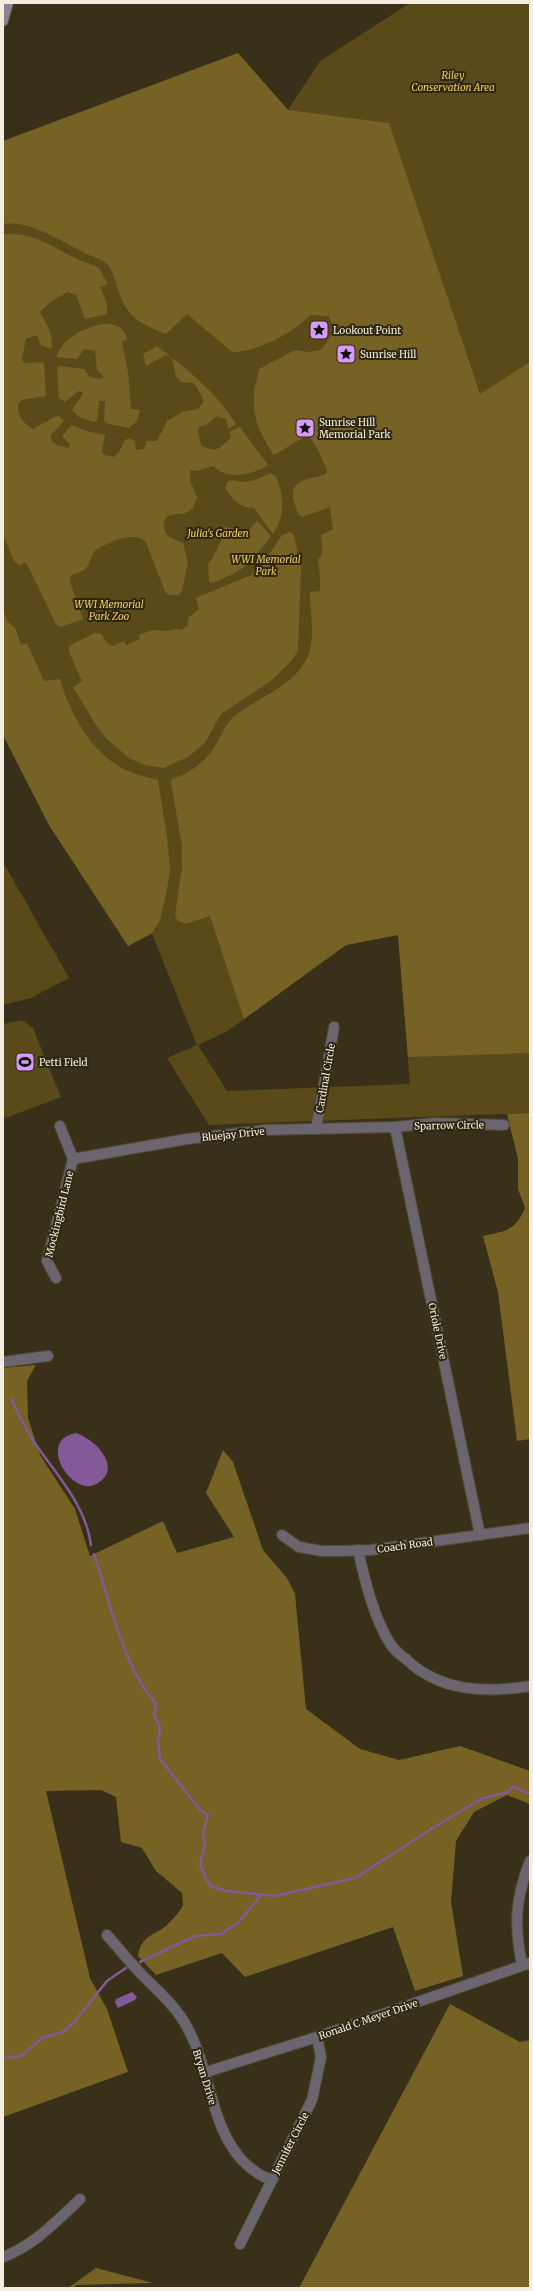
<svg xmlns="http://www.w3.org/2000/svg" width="533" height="2291" font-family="Merriweather,serif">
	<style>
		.green { fill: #5a4a19; fill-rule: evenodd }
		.forest { fill: #766225 }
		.water { fill: #835a97 }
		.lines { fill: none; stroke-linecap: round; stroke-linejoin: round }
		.stream { stroke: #835a97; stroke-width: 2.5 }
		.minor-casing { stroke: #524b35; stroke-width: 12 }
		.secondary-casing { stroke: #524b35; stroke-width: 12 }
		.minor { stroke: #6b656f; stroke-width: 10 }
		.secondary { stroke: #8c8291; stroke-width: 10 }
		.labels { text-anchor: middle; stroke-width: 4; stroke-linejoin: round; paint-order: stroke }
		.park-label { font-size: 10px; font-style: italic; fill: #f3ce60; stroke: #2e2610 }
		.poi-label { font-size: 10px; fill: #f3eee0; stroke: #2e2610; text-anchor: start }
		.street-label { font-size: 10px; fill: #f3eee0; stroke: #2e2610 }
	</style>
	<rect width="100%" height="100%" fill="#383019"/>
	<!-- green -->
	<g class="green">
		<path d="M410 3H530V1113L209 1125 167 1058 197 1045 152 934 128 946 49 825 3 735V141L238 53 288 110 320 61ZM398 935 410 1084 227 1091 198 1045 226 1032 346 945Z"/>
		<polygon points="3,862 69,978 31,998 3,1005"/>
		<polygon points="22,1020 33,1028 61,1097 3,1119 3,1024"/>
	</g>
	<!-- forest -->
	<g class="forest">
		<path d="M238 53 288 110 389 123 480 394 530 362V1053L408 1057 398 935 346 945 244 1019 210 916 186 924 178 921 175 916 182 866V846L171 782 172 779C192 773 208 759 218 741 222 734 226 724 232 718 255 698 294 687 307 658 316 639 310 613 310 592L320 591V576L318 559C326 551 321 545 321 535L333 529 330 507 303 517 299 515C284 482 298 482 326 474L327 470 316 446 308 435 274 455C262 438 251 416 254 394 254 386 258 377 259 369L295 350 308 352 321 350 331 336 333 325 328 316 311 315C291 334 260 351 232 352L187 314 166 334C139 323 127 318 118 289 115 280 113 271 107 264 101 258 92 257 85 253 62 242 31 220 3 224V141Z"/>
		<path d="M3 234C30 232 50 245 73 257 82 262 91 263 99 268L108 284 100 287 107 303V314L85 319 76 295 68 292 50 302 40 312C46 324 55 336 51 349L41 345 37 335 26 339 22 359 24 363 44 362 46 396 22 400 18 404C18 417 22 422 33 429L58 415 64 421 51 435V440L58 446 69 448 70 444 62 437 71 425 86 431 105 435 102 452 105 455 114 457 119 452 125 440 130 438 135 441 136 450 144 449 147 441H157L167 421 182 412 198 409 203 403V398L194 383 181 382 176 376 172 358 166 355 146 366 143 354 157 346C187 369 216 392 236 424L228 429 226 419 217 416C211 420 209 426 200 426L198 430 201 446 214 450 221 447 231 437 229 432 240 427 268 465C251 475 229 481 213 466L197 471 190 470V480L197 497 193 508 184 514H176L166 517C159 533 169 538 183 543L188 563 182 591 179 595H169L165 592 146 542C133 530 109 543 95 550L86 569 70 576 71 585 83 619 61 627 56 624 27 564 25 562 19 565 14 561 3 535Z"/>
		<path d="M102 324C115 324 123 325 127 339L122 342 128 372 131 409 140 410 137 421 129 428 108 424 104 421 105 401H99L97 420 94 422 79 417 72 410 83 394 82 392 79 391 65 402 59 398 57 368 60 366 84 369 90 377 100 379 104 377 97 370 95 351 84 349 77 359 56 357C64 337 82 329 102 324Z"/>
		<path d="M271 473 276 476C284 497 286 514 273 534L254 508C240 508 232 499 225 488L228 481C234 479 237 481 243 482 253 482 262 477 271 473Z"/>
		<path d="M257 521 271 536C249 565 246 570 212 583L209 582 208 563C214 560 218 543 225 536L223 527 238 529 244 536Z"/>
		<polygon points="290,532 294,535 301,568 298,651 291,661 271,681 221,714 205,743 188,757 164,768 144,765 129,758 107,739 96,725 73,687 82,681 69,652 69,646 95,633 101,634 108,644 113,646 124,641 126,645 140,639 139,635 152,630 166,631 176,629 181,630 188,625 188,618 199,609 196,598 251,575 268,556 282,535"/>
		<path d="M3 609 8 622 15 627 21 645 27 643 44 681 60 679C70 714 93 756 128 771 137 775 148 777 158 780L167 837 170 870 167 889 160 920 152 933 128 946 49 825 3 735Z"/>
		<path d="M530 1113V1439L517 1441 498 1292 483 1236C505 1231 515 1231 525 1208L518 1189V1159L507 1114Z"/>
		<path d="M36 1365 27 1381 28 1418 40 1455 75 1509 90 1556 163 1521 177 1553 234 1537 206 1493 223 1450 233 1462 263 1550 287 1578 295 1594 306 1709 360 1749 399 1760 460 1746 530 1771V1804L507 1795 474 1812 456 1841 451 1902 463 1976 415 1991 393 1927 245 1977 222 1953 156 1975 138 1956C142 1933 155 1937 169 1923 174 1918 179 1912 183 1906L182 1893 156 1871 142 1848 121 1842 116 1797 101 1790 46 1791 90 1978 107 2009 128 2072 3 2117V1368Z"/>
		<polygon points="450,2004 520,2042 530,2040 530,2288 299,2288"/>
		<polygon points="96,2268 153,2283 76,2285 74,2288 68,2288"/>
	</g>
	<!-- water -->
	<g class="water">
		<path d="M76 1433C97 1440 125 1471 94 1485 71 1495 36 1440 76 1433Z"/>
		<polygon points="132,1992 137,1997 135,2000 118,2008 115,2002 116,1999"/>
	</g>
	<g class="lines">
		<!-- stream -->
		<g class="stream">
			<path d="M11 1399C18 1413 25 1428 34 1442 56 1474 86 1505 91 1545"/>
			<path d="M94 1554C109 1600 124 1668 156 1704L154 1715 160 1728 158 1742 160 1759 201 1811 208 1815 203 1834 205 1842 200 1865 210 1886 227 1891 275 1896 355 1878 444 1821 481 1799 508 1792 514 1786 526 1793 530 1792"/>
			<polyline points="140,1962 195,1936 221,1934 239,1922 262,1894"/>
			<polyline points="3,2058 21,2056 42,2038 63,2032 75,2021 107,1981 126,1968"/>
		</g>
		<defs>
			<g id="minor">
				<polyline points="395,1127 480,1535"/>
				<polyline points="316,1129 334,1027"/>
				<polyline points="73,1159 187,1139 264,1130 395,1127 435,1123 504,1125"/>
				<polyline points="56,1278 47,1261 73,1159 60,1126"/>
				<polyline points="3,1362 48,1356"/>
				<polyline points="282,1535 299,1547 322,1551 343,1551 371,1550 530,1528"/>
				<path d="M358 1550C365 1581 374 1619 391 1645 395 1651 402 1656 407 1660 441 1692 486 1693 530 1686"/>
				<path d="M107 1935C118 1948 129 1961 141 1974 158 1991 177 2007 188 2029 215 2078 210 2156 271 2180"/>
				<path d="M522 1965C514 1925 515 1899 530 1861"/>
				<polyline points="206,2072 317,2037 530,1963"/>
				<polyline points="240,2244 312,2100 321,2057 317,2037"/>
				<path d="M3 2257C33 2246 57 2221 80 2199"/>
			</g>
			<polyline id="secondary" points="3,21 8,3"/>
		</defs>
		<!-- minor casing -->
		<use href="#minor" class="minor-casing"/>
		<!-- secondary casing -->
		<use href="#secondary" class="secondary-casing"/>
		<!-- minor -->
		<use href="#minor" class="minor"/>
		<!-- secondary -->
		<use href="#secondary" class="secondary"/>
	</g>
	<!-- icons -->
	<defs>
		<symbol id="sight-square" viewBox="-11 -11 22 22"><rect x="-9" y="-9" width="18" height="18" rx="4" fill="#d99af7" stroke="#2e2610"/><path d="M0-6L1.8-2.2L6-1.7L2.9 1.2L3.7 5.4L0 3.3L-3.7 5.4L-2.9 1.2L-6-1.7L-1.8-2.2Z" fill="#111"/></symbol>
		<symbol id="stadium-square" viewBox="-11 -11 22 22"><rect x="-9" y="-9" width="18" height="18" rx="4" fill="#d99af7" stroke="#2e2610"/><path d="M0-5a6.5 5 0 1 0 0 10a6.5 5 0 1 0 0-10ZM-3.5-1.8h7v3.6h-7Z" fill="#111"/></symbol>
	</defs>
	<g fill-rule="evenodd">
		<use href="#sight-square" x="308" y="319" width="22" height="22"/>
		<use href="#sight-square" x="335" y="343" width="22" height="22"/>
		<use href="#sight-square" x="294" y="417" width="22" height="22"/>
		<use href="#stadium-square" x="14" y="1051" width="22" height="22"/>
	</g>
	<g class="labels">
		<!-- park labels -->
		<g class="park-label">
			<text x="453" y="79">Riley<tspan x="453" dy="12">Conservation Area</tspan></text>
			<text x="218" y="537">Julia's Garden</text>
			<text x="266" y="563">WWI Memorial<tspan x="266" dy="12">Park</tspan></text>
			<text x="109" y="608">WWI Memorial<tspan x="109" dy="12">Park Zoo</tspan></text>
		</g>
		<!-- poi labels -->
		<g class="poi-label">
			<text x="333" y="334">Lookout Point</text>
			<text x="360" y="358">Sunrise Hill</text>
			<text x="319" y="426">Sunrise Hill<tspan x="319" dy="12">Memorial Park</tspan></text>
			<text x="39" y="1066">Petti Field</text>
		</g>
		<!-- street labels -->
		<g class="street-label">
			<text transform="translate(325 1078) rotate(-80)" y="4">Cardinal Circle</text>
			<text transform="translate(449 1125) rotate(-1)" y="4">Sparrow Circle</text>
			<text transform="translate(233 1134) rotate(-6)" y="4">Bluejay Drive</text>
			<text transform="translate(59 1214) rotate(-76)" y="4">Mockingbird Lane</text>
			<text transform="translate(438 1331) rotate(78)" y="4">Oriole Drive</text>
			<text transform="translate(405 1545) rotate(-8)" y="4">Coach Road</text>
			<text transform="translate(368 2019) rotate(-19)" y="4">Ronald C Meyer Drive</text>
			<text transform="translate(205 2077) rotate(73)" y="4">Bryan Drive</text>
			<text transform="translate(290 2143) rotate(-63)" y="4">Jennifer Circle</text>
		</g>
	</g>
	<!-- border -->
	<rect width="533" height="2291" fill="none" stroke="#f3eee0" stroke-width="8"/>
</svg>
